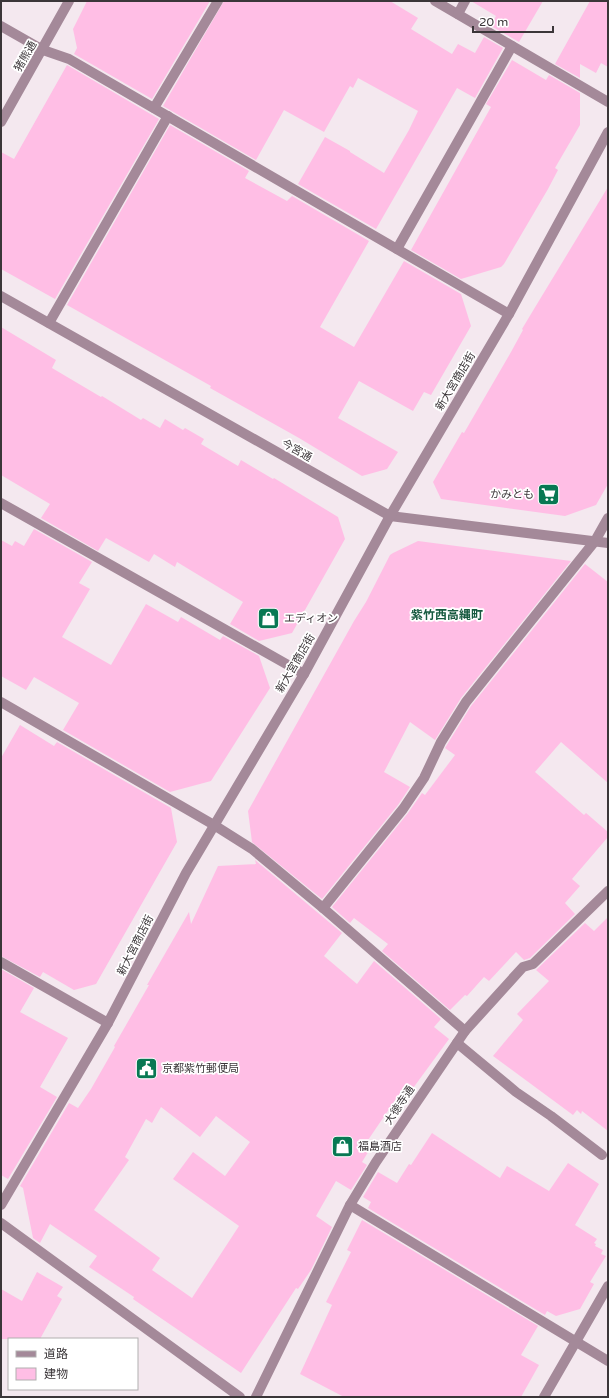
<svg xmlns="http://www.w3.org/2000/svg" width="609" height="1398" font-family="'Varela Round','Noto Sans JP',sans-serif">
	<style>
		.building { fill: #ffbee5; fill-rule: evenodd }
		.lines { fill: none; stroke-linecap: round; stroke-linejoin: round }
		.minor { stroke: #a48999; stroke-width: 10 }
		.labels { text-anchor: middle; stroke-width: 3.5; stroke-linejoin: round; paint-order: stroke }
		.street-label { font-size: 11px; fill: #3b3639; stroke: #fff }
		.poi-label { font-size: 11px; fill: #3b3639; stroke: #fff; text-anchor: start }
		.neighbourhood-label { font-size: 12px; font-weight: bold; fill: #175a40; stroke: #fff }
	</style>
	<rect width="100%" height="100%" fill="#f4e8ef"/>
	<!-- building -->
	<g class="building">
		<polygon points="87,1 210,1 152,99 74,54 77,48 73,29"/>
		<polygon points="224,1 390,1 418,18 411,29 452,54 458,44 475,53 484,37 503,48 475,98 457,88 376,229 298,184 325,137 350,151 350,152 384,173 409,130 418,111 358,78 353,88 350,86 324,132 284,110 256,160 163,106"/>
		<polygon points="471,1 543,1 519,42 491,26 496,16"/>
		<polygon points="590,1 608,1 608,67 601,63 596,73 580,64 580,78 555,64"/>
		<polygon points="512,60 546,80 549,75 580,93 580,125 555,168 558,170 548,189 504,264 501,267 461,279 411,250 491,107 486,104"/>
		<polygon points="67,65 159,119 55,299 1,269 1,152 14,159"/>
		<polygon points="170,125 249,171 245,178 287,201 292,196 369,241 320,327 354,347 404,261 461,294 471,326 431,395 424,392 413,411 359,381 338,418 398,452 387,469 362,476 299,438 210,388 211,386 67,305"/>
		<polygon points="608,187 608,484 596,505 565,516 441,499 433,482 462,432 464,433 511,352 523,330 522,329 534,309"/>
		<polygon points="1,327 56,360 52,368 101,397 102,396 141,420 143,418 160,428 165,419 183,430 185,428 204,439 201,444 238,466 241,460 273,479 274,478 338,517 345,539 292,633 259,641 230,624 243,602 177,562 175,567 154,554 149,562 106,538 98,551 41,518 50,504 1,475"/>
		<polygon points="34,529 92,562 79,583 90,589 62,637 111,665 146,604 178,622 181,617 220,640 223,636 259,656 270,688 211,781 170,792 63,730 79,703 34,677 26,690 1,676 1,540 12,546 15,541 24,546"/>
		<polygon points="418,541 571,561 461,698 435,740 410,722 384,772 410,787 398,805 322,899 252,842 248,811 354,621 366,602 390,555 393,553"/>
		<polygon points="585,564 608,582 608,783 561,742 535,772 584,815 586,813 608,832 608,837 572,879 580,886 565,903 575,914 530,958 524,960 516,952 489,981 484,977 467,996 465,995 450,1010 382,951 388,944 354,918 350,923 332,907 408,813 422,793 425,795 455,755 445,748 471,706"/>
		<polygon points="20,725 54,746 57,742 171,808 177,842 96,984 74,990 43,972 40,977 1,956 1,758"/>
		<path d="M255 860 342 933 324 956 357 984 374 961 441 1019 434 1027 449 1039 408 1095 402 1090 364 1146 370 1149 362 1162 367 1165 351 1190 336 1181 316 1216 332 1227 311 1270 298 1289 296 1288 241 1373 133 1299 134 1297 89 1267 97 1256 50 1224 40 1243 33 1238 23 1188 20 1186 69 1103 78 1108 91 1089 115 1047 114 1046 149 985H147L189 912 191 924 218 866 256 864ZM161 1107 200 1137 216 1116 250 1142 225 1176 193 1152 173 1179 239 1226 192 1298 152 1270 160 1258 94 1210 129 1160 125 1157 146 1119 152 1123Z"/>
		<polygon points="608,917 608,1131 582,1111 581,1114 577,1110 573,1115 493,1056 523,1020 517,1014 549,981 536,970 585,923 594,931"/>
		<polygon points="1,969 34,988 20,1012 68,1038 40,1087 57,1097 8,1179 1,1175"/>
		<polygon points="432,1133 500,1178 507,1166 549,1191 568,1163 599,1184 575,1225 597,1239 594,1243 596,1244 595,1246 603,1250 601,1254 606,1256 590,1282 594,1284 580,1309 556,1316 547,1311 545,1315 368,1208 371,1202 363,1197 378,1172 397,1183 409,1164 411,1165"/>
		<polygon points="362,1220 538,1326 521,1355 539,1365 521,1397 344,1397 300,1374 332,1305 326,1302 351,1252 347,1250"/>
		<polygon points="37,1272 63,1287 57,1296 62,1299 40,1339 1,1339 1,1289 22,1301"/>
	</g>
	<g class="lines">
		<!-- minor -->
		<g class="minor">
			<polyline points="435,1 608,102"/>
			<polyline points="458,14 465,1"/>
			<polyline points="1,26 43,50 69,59 509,314"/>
			<polyline points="154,108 218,1"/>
			<polyline points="1,122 69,1"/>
			<polyline points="397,249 512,46"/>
			<polyline points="1,296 390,516 608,543"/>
			<polyline points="49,323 168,116"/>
			<polyline points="1,503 304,674"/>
			<polyline points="1,702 214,825 252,849 323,908 465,1031"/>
			<polyline points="323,908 403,809 424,778 441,742 466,702 595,541 608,518"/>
			<polyline points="1,962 108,1023"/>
			<polyline points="457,1043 516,1092 551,1116 602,1155"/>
			<polyline points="1,1205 108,1023 186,873 304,674 390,516 509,314 608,132"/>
			<polyline points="350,1205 608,1361"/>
			<polyline points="1,1223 240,1397"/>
			<polyline points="256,1397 350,1205 376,1162 465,1031 523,967 533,964 608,891"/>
			<polyline points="544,1397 608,1286"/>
		</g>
	</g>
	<!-- icons -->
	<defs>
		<symbol id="supermarket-square" viewBox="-11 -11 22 22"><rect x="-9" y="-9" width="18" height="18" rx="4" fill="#087853" stroke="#fff"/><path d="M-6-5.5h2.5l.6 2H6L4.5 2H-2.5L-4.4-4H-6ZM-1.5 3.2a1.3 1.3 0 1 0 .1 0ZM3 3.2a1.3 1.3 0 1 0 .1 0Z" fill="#fff"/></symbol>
		<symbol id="shop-square" viewBox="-11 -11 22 22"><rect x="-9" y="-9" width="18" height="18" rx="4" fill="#087853" stroke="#fff"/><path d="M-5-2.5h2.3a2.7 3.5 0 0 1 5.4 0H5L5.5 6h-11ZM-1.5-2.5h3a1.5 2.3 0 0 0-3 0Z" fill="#fff"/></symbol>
		<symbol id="civic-square" viewBox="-11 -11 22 22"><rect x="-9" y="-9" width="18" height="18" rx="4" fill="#087853" stroke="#fff"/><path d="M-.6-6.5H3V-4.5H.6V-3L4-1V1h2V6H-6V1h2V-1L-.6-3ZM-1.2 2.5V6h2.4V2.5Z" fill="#fff"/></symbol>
	</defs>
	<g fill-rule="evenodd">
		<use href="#supermarket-square" x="536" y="482" width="25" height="25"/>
		<use href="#shop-square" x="256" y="606" width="25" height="25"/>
		<use href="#civic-square" x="134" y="1056" width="25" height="25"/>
		<use href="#shop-square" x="330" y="1134" width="25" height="25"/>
	</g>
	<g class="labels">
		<!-- street labels -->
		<g class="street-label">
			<text transform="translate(25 56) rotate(-60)" y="4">猪熊通</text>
			<text transform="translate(455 381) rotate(-59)" y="4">新大宮商店街</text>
			<text transform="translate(297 450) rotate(29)" y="4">今宮通</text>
			<text transform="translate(295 663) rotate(-60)" y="4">新大宮商店街</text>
			<text transform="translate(135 945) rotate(-63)" y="4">新大宮商店街</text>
			<text transform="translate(399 1105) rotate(-56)" y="4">大徳寺通</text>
		</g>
		<!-- poi labels -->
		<g class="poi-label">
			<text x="534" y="498" text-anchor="end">かみとも</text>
			<text x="284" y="622">エディオン</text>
			<text x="162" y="1072">京都紫竹郵便局</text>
			<text x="358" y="1150">福島酒店</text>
		</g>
		<!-- neighbourhood labels -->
		<g class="neighbourhood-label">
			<text x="447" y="619">紫竹西高縄町</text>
		</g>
	</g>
	<!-- border -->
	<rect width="609" height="1398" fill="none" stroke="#3b3639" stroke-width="4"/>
	<!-- legend -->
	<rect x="8" y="1338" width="130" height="52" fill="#ffffff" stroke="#b1afb0"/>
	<rect x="16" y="1351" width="20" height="6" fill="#a48999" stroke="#b1afb0"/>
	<text x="44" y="1358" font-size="12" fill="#3b3639">道路</text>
	<rect x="16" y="1368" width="20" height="12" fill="#ffbee5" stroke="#b1afb0"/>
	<text x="44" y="1378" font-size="12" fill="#3b3639">建物</text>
	<!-- scale -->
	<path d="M473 26v6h80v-6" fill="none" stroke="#3b3639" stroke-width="2"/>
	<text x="479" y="26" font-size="12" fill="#3b3639" stroke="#ffffff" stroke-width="3" paint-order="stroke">20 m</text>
</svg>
